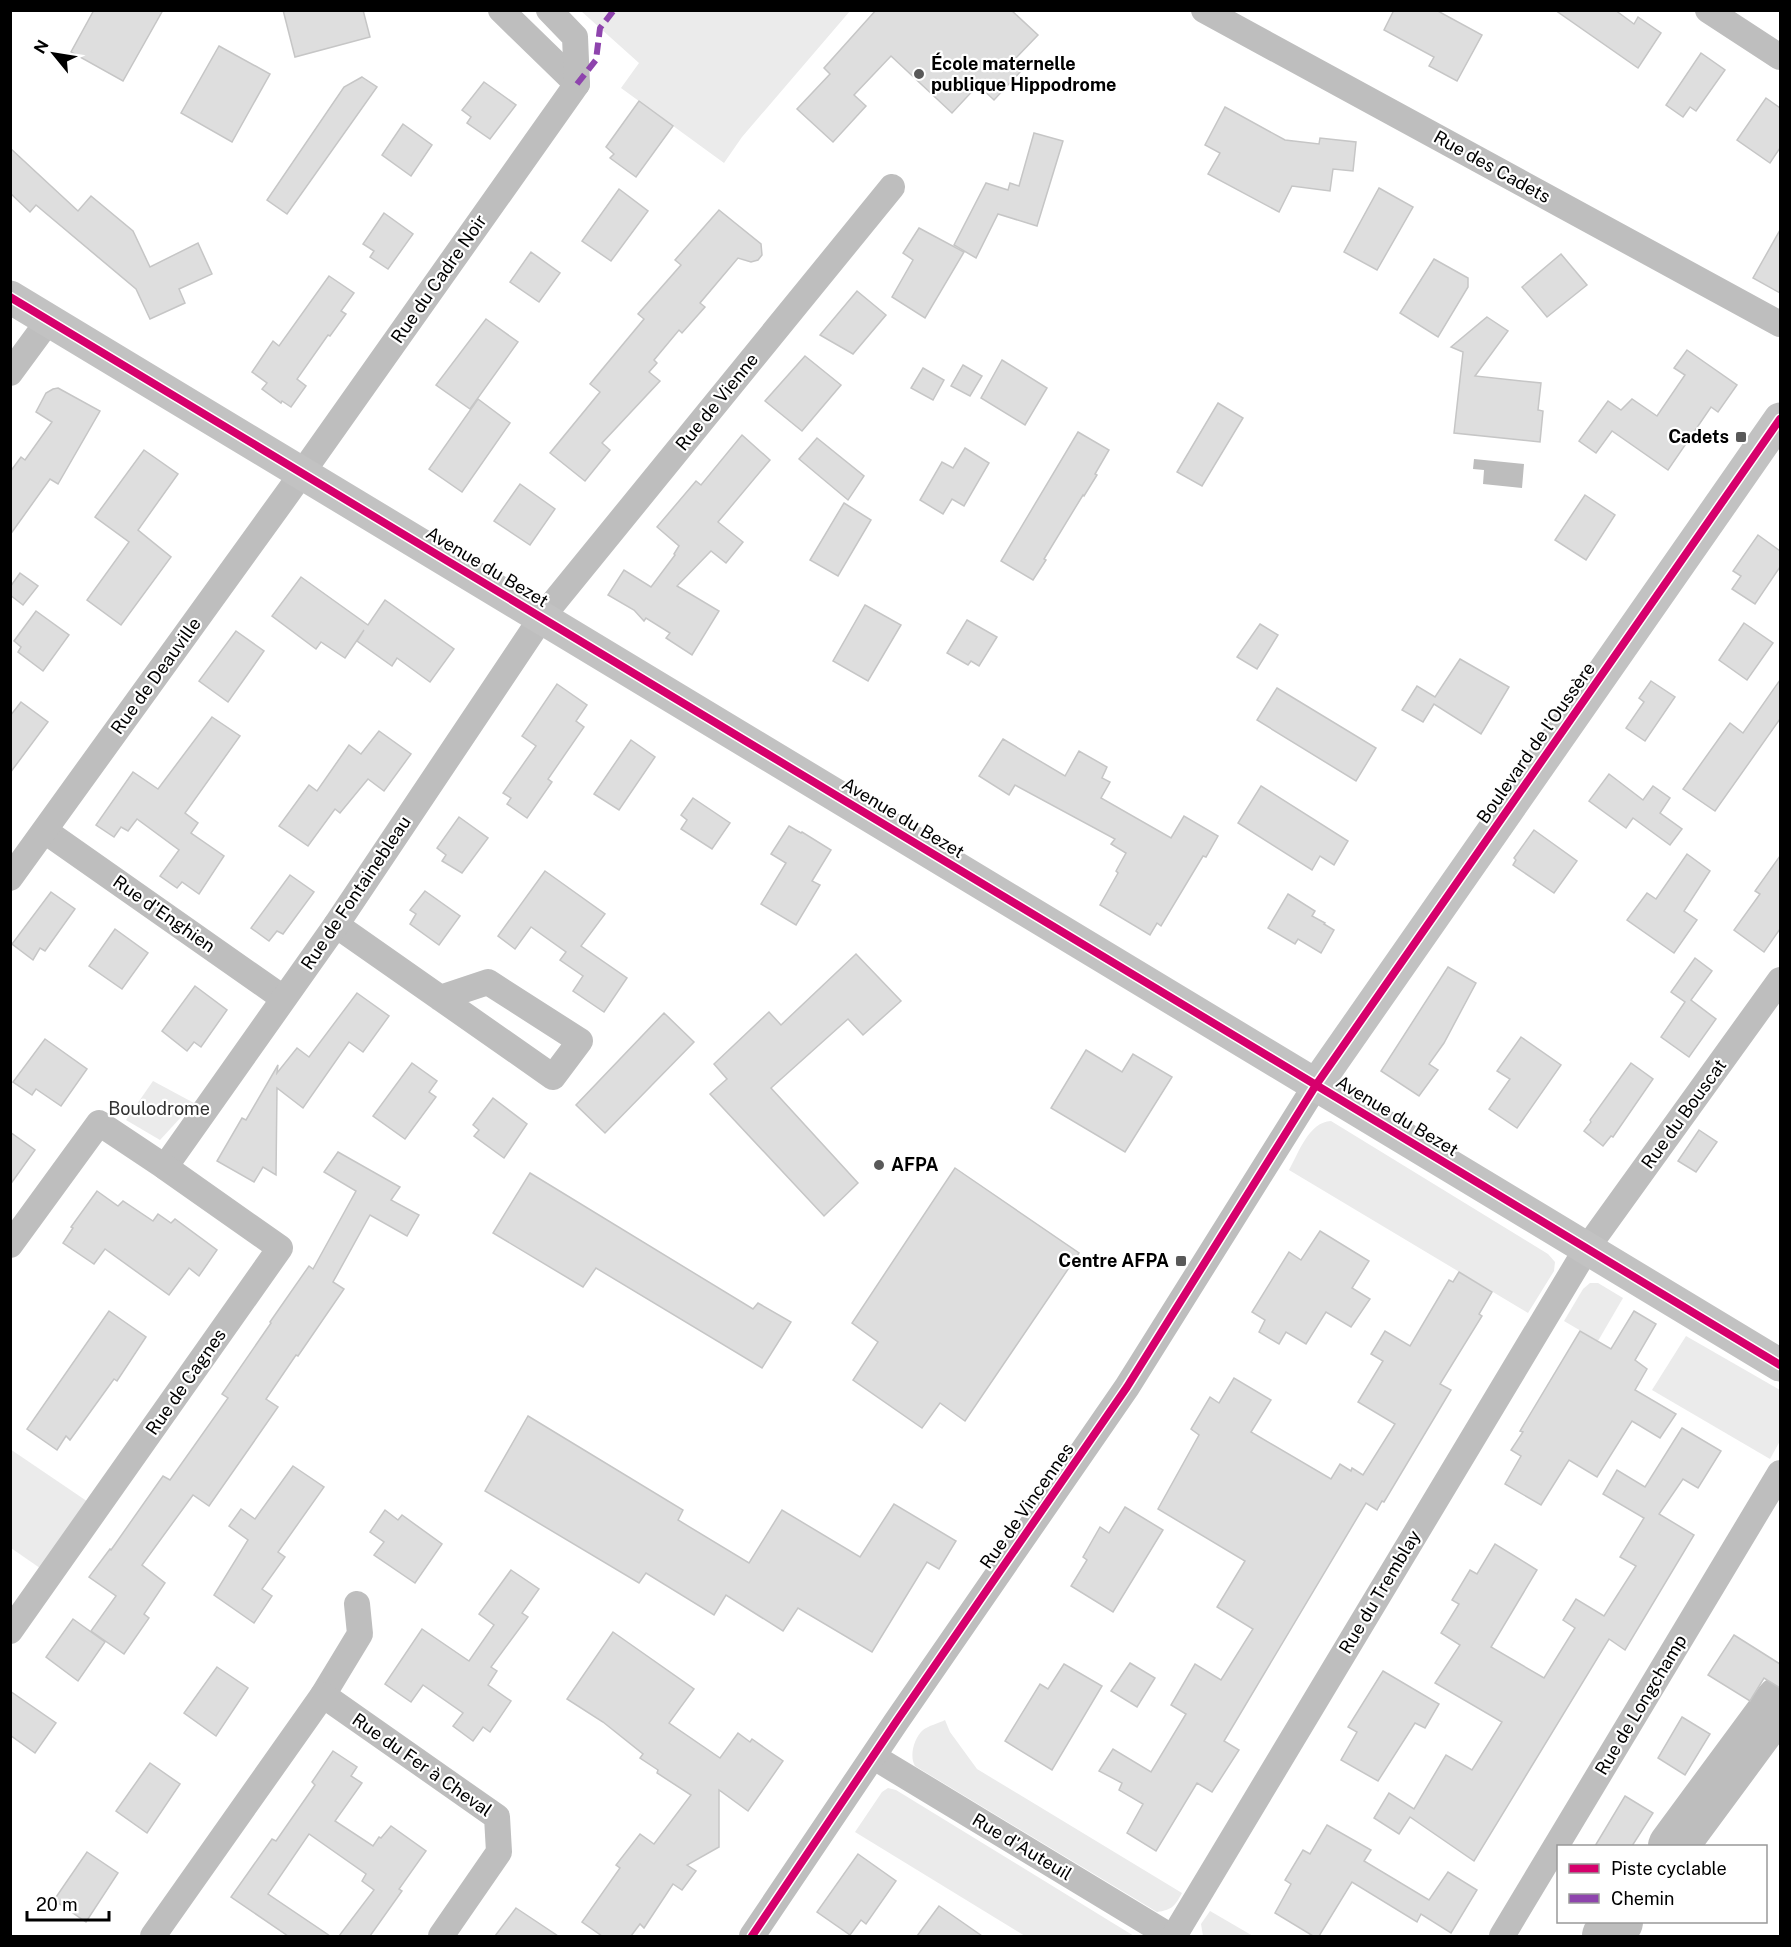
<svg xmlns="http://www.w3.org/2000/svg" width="1791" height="1947" font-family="'Public Sans',sans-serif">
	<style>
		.green { fill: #ebebeb }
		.water { fill: #bdbdbd }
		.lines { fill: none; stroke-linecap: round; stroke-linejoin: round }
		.river { stroke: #bdbdbd; stroke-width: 50 }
		.building { fill: #dedede; stroke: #c6c6c6; stroke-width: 1.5 }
		.street { stroke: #bebebe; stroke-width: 26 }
		.secondary { stroke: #c2c2c2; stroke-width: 33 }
		.quiet { stroke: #8e44ad; stroke-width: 6; stroke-dasharray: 12 6; stroke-linecap: butt }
		.cycleway-casing { stroke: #fff; stroke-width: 11 }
		.cycleway { stroke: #d6006c; stroke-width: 8 }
		.poi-dot { fill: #595959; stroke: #fff; stroke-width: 2 }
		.labels { text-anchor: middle; stroke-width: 4.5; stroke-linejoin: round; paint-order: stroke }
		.poi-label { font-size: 18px; font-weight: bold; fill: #000; stroke: #fff; text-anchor: start }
		.street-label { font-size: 18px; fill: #000; stroke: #fff }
		.park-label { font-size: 18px; fill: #313131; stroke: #fff }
	</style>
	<rect width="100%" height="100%" fill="#fff"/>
	<!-- green -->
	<g class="green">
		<polygon points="581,11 850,11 742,137 724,163 621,88 639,63"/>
		<polygon points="153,1081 194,1103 160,1140 126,1120"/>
		<path d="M1331 1121 1548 1254 1555 1262 1554 1271 1528 1313 1289 1170C1299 1152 1309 1122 1331 1121Z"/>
		<polygon points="1590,1283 1598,1283 1623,1298 1598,1341 1564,1321 1583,1289"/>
		<polygon points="1686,1336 1780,1390 1780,1441 1770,1459 1652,1390"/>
		<polygon points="10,1449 97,1508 50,1575 11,1548"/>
		<path d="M945 1720 950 1732 977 1769 1182 1893C1175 1906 1172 1910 1157 1912L915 1766C909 1756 914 1738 923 1730 928 1726 939 1723 945 1720Z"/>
		<polygon points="888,1788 896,1790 1134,1936 1025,1936 855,1832 882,1792"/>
		<polygon points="1210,1911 1253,1936 1203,1936 1201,1924"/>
	</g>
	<!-- water -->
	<polygon class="water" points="1474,459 1524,464 1522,488 1483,484 1484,470 1473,469"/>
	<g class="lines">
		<!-- river -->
		<g class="river">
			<polyline points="1673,1846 1780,1701"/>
			<polyline points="1607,1936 1618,1922"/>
		</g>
	</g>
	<!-- building -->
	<g class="building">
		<polygon points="94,10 163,10 123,81 71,52"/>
		<polygon points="283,10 363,10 370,37 295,57"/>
		<polygon points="876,10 1011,10 1038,35 1012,62 1021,71 994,100 978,85 952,113 891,56 854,95 866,106 833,142 797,109 830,74 824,68"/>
		<polygon points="1394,10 1436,10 1482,35 1457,81 1429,66 1434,57 1384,30"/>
		<polygon points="1555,10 1615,10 1634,24 1638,17 1661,33 1638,68"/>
		<polygon points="219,46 270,74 232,142 181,113"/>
		<polygon points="1701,53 1725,70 1696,111 1690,107 1683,117 1666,105"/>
		<polygon points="362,77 377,87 287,214 267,200 344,87"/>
		<polygon points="484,82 516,105 490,139 467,123 471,117 462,110"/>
		<polygon points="1766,98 1780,108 1780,148 1770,163 1737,140"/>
		<polygon points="639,101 673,126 636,177 610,158 614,154 606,147"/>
		<polygon points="1225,107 1285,140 1319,144 1320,138 1356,142 1353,171 1333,169 1330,191 1292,186 1279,212 1208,174 1220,153 1205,145"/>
		<polygon points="403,124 432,145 411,176 382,155"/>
		<polygon points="1034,133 1063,141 1037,226 998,214 976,258 954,245 986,183 1008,190 1010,183 1019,186"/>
		<polygon points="10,148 78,211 91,196 133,231 150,267 198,243 212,274 179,289 185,303 150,319 136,289 36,205 30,212 10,193"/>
		<polygon points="1379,188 1413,207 1377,270 1344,252"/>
		<polygon points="619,189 648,211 611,261 582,241"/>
		<polygon points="719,210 761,244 762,255 758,260 751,262 738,258 700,303 705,307 682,333 679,330 654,360 657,363 649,372 660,381 602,443 610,450 585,481 550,453 600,392 590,384 644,319 638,314 681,265 675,260"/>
		<polygon points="384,213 413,234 388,269 370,257 374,251 363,244"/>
		<polygon points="919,228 964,252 925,318 892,297 913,260 903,253"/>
		<polygon points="1780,230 1780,293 1753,278"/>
		<polygon points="531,252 560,273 539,302 510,282"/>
		<polygon points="1561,254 1587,285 1547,317 1522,287"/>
		<polygon points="1434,259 1468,278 1468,287 1438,337 1400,313"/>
		<polygon points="329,276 354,293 341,311 346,314 330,336 328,335 297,379 306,386 291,407 282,401 281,403 262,389 267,383 252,372 273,341 279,346"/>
		<polygon points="857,291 886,315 853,354 820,335"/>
		<polygon points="1487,317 1508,331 1475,376 1541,383 1538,410 1543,411 1540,442 1454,433 1463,352 1451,347"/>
		<polygon points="486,319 518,342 470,409 436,385"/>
		<polygon points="1687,350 1737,385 1718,412 1711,407 1668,470 1612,431 1596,453 1579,441 1608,401 1621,410 1632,399 1657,416 1685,375 1674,368"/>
		<polygon points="805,356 841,385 802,431 765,401"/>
		<polygon points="1002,360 1047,388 1025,425 981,398"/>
		<polygon points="963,365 982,376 970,396 951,386"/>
		<polygon points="923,368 944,380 933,400 911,388"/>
		<polygon points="58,388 100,411 58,484 50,479 10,535 10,472 21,457 25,460 52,422 36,412 46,393 53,389"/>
		<polygon points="478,399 510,423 462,492 429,469"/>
		<polygon points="1218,403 1243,418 1202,486 1177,472"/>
		<polygon points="1078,432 1109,450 1095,474 1097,475 1084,496 1083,495 1044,559 1046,560 1033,580 1001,561"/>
		<polygon points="742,435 770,460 718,522 743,542 726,563 711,551 677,586 719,611 692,655 666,638 670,633 646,618 644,621 634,610 608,595 624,570 651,587 675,555 674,554 679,546 657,527 696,481 701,485"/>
		<polygon points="817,438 864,476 848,500 799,459"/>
		<polygon points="965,448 989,463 964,506 952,499 943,514 920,500 942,462 953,468"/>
		<polygon points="144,450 178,474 138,530 171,557 121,625 87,600 129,542 95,517"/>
		<polygon points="520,484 555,509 530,545 494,521"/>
		<polygon points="1585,495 1615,515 1586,560 1555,540"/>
		<polygon points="844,503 871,520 838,576 810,560"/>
		<polygon points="1758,535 1780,551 1780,567 1755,604 1732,589 1741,576 1733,571"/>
		<polygon points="20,573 38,586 23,605 10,595 10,587"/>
		<polygon points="301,577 368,625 385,600 454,649 430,682 397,658 392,666 357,641 364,630 345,658 321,642 316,649 272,616"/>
		<polygon points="865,605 901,625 868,681 833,661"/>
		<polygon points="36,611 69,635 43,671 18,652 21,647 14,641"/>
		<polygon points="967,620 997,637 979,666 971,661 968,665 947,653"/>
		<polygon points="1744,623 1773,643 1747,680 1719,660"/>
		<polygon points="1260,624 1278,635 1257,669 1237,657"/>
		<polygon points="236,631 264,651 228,702 199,681"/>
		<polygon points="1460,659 1509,687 1481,734 1434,704 1423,722 1402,710 1417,686 1435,697"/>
		<polygon points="1780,680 1780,719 1715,811 1683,789 1730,723 1743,733"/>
		<polygon points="1651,681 1675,697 1645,741 1626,728 1644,702 1639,698"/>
		<polygon points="557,684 587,705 576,721 584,727 548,779 552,782 527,818 507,804 511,798 503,793 536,746 522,736"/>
		<polygon points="1277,688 1376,748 1356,781 1257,720"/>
		<polygon points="21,702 48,722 10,773 10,716"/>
		<polygon points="212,717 240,736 185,813 198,823 191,833 224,856 199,894 182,882 177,888 160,876 179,850 137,819 128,831 121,827 114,837 96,825 133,772 158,789"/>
		<polygon points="379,731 411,754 384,791 368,779 340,813 335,809 308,846 279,826 309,785 317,791 349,745 361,754"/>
		<polygon points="1003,739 1065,776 1079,751 1107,767 1102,778 1110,782 1101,798 1171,838 1184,816 1218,836 1206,857 1203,856 1161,926 1157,923 1150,935 1100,905 1118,873 1116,871 1126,853 1111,844 1115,839 1015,785 1009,795 979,776"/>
		<polygon points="631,740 655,757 619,810 594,794"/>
		<polygon points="1609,774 1643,800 1653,786 1670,798 1660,813 1682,829 1670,845 1633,818 1626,828 1589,801"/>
		<polygon points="1261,786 1348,841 1334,865 1320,856 1312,870 1238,823"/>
		<polygon points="693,798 730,823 712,849 681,829 687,820 681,815"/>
		<polygon points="459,817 488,838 462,873 442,861 446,855 437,848"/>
		<polygon points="789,826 801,833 802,832 831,850 812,881 820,885 796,925 761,904 786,863 771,854"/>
		<polygon points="1534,830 1577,861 1554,893 1513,865 1516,860 1514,858"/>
		<polygon points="1687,854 1710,871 1684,911 1697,920 1674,953 1627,920 1647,893 1656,899"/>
		<polygon points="1780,856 1780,929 1764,952 1734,930 1760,894 1755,891"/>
		<polygon points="545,871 605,914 581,946 627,978 604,1012 573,991 583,976 560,960 566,952 531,927 515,949 498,936"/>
		<polygon points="290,875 314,892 283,934 277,931 269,941 251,928"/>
		<polygon points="425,891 460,916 439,945 410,924 416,914 410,910"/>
		<polygon points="51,892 75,909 45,951 40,948 33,960 12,944"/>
		<polygon points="1288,894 1315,911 1312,916 1325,923 1324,924 1334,930 1321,953 1298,939 1295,944 1268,928"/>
		<polygon points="115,929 148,953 122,989 89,966"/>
		<polygon points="856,954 901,1001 863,1035 848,1019 771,1088 858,1183 824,1216 710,1094 727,1079 714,1064 769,1012 781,1025"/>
		<polygon points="1695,958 1712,971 1691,1000 1716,1019 1689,1057 1661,1037 1685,1002 1671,992"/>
		<polygon points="1448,967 1476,983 1444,1043 1429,1064 1438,1070 1419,1096 1381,1071"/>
		<polygon points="195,986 227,1010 201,1047 194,1042 187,1051 162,1031"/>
		<polygon points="357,993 389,1016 363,1052 349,1042 303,1108 277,1088 276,1175 263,1167 254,1182 217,1161 242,1118 246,1120 278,1065 277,1073 297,1048 309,1057"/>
		<polygon points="664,1013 694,1042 605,1133 576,1105"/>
		<polygon points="1521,1037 1561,1065 1517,1128 1489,1109 1510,1079 1497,1071"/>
		<polygon points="45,1039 87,1069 61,1106 36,1089 32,1095 13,1082"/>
		<polygon points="1086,1050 1122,1072 1133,1054 1172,1077 1125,1152 1051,1108"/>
		<polygon points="412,1063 437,1081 429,1092 436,1097 405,1139 373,1116"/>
		<polygon points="1631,1063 1653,1079 1613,1137 1611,1136 1603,1146 1584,1131 1591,1122 1590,1120"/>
		<polygon points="493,1098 527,1124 504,1158 474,1136 479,1130 473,1125"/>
		<polygon points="1699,1130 1717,1142 1696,1172 1678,1161"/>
		<polygon points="10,1132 35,1150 10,1185"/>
		<polygon points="338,1152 400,1187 391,1200 419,1215 407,1236 370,1215 333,1282 344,1289 298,1356 296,1355 266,1399 278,1407 209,1506 193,1495 142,1565 165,1583 144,1614 149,1618 124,1654 91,1631 116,1596 89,1577 110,1549 111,1550 163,1476 170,1480 228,1398 222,1394 271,1323 270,1322 309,1266 313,1269 356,1191 324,1172"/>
		<polygon points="955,1168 1079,1253 965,1421 940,1403 922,1428 853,1380 878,1342 852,1323"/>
		<polygon points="530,1173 753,1309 758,1303 791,1322 762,1368 596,1268 583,1287 493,1233"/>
		<polygon points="97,1191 118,1206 123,1201 153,1221 158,1214 171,1223 175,1219 217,1250 199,1276 189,1268 169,1295 105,1249 94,1264 63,1243 73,1228 71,1227"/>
		<polygon points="1320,1231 1369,1261 1352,1288 1370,1299 1351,1327 1326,1312 1306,1344 1286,1332 1279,1344 1259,1332 1265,1320 1252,1312 1289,1252 1301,1260"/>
		<polygon points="1459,1272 1492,1292 1479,1314 1482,1316 1440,1384 1451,1390 1384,1502 1382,1501 1377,1510 1366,1503 1224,1741 1239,1750 1212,1792 1197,1783 1156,1851 1127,1833 1143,1804 1119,1790 1122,1783 1099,1771 1113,1749 1151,1772 1186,1714 1171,1705 1195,1664 1221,1680 1253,1629 1217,1607 1245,1561 1158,1509 1199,1435 1191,1429 1210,1397 1219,1403 1234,1378 1271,1400 1251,1432 1331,1479 1340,1464 1351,1471 1352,1468 1363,1475 1395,1424 1358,1402 1383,1361 1371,1354 1385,1331 1410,1346 1449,1280 1453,1282"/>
		<polygon points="109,1311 146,1337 117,1381 114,1379 70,1440 66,1436 57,1450 27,1429"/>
		<polygon points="1634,1311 1656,1324 1635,1360 1647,1369 1635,1390 1676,1414 1660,1438 1632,1421 1597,1477 1569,1460 1541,1505 1505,1484 1521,1456 1511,1450 1523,1432 1520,1431 1580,1331 1611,1349"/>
		<polygon points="528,1416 683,1510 678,1520 749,1563 782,1510 860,1557 894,1504 956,1541 939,1569 927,1562 872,1652 798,1608 783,1631 726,1595 714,1615 646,1573 639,1583 485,1491"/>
		<polygon points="1682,1428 1721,1451 1698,1488 1683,1479 1659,1514 1694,1535 1625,1650 1609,1639 1474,1861 1410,1817 1399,1834 1374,1818 1389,1793 1414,1809 1446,1755 1472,1770 1502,1722 1435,1683 1460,1645 1441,1633 1459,1604 1452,1600 1470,1570 1477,1574 1495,1544 1537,1570 1491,1647 1544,1678 1575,1628 1563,1620 1576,1599 1604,1616 1636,1566 1620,1557 1644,1518 1603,1494 1617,1470 1645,1487"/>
		<polygon points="293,1466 324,1487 278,1552 285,1557 262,1589 272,1596 254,1623 214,1595 248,1540 229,1526 241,1509 255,1519"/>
		<polygon points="1125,1507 1163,1530 1113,1612 1071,1586 1087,1560 1083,1557 1100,1527 1109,1533"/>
		<polygon points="385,1510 398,1520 402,1515 442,1544 415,1583 374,1555 384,1542 370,1532"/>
		<polygon points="511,1570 539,1589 522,1613 528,1617 491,1667 497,1671 488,1685 511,1701 490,1732 483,1727 473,1741 453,1726 463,1713 423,1685 411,1702 385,1684 422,1629 469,1661 494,1625 479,1614"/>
		<polygon points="73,1619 105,1642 78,1681 46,1657"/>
		<polygon points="613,1632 694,1689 669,1723 720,1758 738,1733 750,1742 752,1739 783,1761 748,1811 719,1790 719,1847 687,1865 696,1871 682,1890 673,1884 644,1928 640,1924 631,1936 602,1936 582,1922 620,1868 616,1865 640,1834 654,1844 691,1795 657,1773 658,1770 640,1758 643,1754 603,1722 567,1699"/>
		<polygon points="1734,1635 1780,1664 1780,1688 1764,1678 1750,1701 1708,1675"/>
		<polygon points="1130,1663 1155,1678 1137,1707 1111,1691"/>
		<polygon points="1064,1664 1102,1686 1052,1770 1005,1741 1040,1684 1048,1689"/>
		<polygon points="217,1667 248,1688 216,1736 184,1713"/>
		<polygon points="1383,1671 1439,1704 1425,1728 1415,1723 1378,1781 1341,1760 1357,1732 1348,1727"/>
		<polygon points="10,1691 56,1723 35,1753 10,1735"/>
		<polygon points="1682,1717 1710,1734 1685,1775 1658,1758"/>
		<polygon points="333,1751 357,1767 351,1776 362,1783 335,1821 373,1846 379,1837 381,1838 391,1826 426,1851 399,1889 402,1891 370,1936 339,1936 374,1890 362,1881 366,1874 309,1834 268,1894 330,1936 288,1936 231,1897 272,1839 276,1841 315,1785 312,1782"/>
		<polygon points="150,1763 180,1784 147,1833 116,1811"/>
		<polygon points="1625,1796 1653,1813 1632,1846 1595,1846"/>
		<polygon points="1327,1825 1371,1850 1364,1861 1429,1900 1448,1872 1477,1890 1451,1933 1421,1914 1417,1922 1352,1882 1319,1936 1313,1936 1275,1913 1291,1884 1285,1880 1303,1850 1310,1854"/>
		<polygon points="87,1852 118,1873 86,1922 54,1900"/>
		<polygon points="858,1854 896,1881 866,1924 861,1920 850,1935 817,1912"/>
		<polygon points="939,1906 982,1936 917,1936"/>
		<polygon points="516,1908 558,1936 495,1936"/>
	</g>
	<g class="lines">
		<!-- street -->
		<g class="street">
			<polyline points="501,10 577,84"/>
			<polyline points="1204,10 1780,324"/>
			<polyline points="1708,10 1780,57"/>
			<polyline points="10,373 49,320"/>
			<polyline points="45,831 283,998"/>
			<polyline points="10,878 290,490 577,84 575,37 549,10"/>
			<polyline points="336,925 553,1077 580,1041 488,982 440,998"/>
			<polyline points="165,1167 336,925 542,617 892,187"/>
			<polyline points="10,1245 99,1123 165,1167 280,1248 10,1631"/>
			<polyline points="323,1695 360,1634 357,1604"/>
			<polyline points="874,1757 1170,1936"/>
			<polyline points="153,1936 323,1695 497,1817 499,1852 441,1936"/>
			<polyline points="752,1936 896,1722 1127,1387 1316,1085"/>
			<polyline points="1174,1936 1587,1248 1780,980"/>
			<polyline points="1502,1936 1780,1473"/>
		</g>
		<!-- secondary -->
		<g class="secondary">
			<polyline points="10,297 1780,1365"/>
			<polyline points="1316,1085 1780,419"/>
		</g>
		<!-- quiet -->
		<polyline class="quiet" points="577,84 596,60 600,28 614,10"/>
		<defs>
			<g id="cycleway">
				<polyline points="10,297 1780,1365"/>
				<polyline points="752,1936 896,1722 1127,1387 1316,1085 1780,419"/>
			</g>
		</defs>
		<!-- cycleway casing -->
		<use href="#cycleway" class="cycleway-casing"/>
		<!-- cycleway -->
		<use href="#cycleway" class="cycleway"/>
	</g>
	<!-- markers -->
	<g class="poi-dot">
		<circle cx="919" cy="74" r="6"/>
		<rect x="1735" y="431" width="12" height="12" rx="3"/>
		<circle cx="879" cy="1165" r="6"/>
		<rect x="1175" y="1255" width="12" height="12" rx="3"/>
	</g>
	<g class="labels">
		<!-- poi labels -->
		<g class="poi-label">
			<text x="931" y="70">École maternelle<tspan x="931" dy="21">publique Hippodrome</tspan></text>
			<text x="1729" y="443" text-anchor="end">Cadets</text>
			<text x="891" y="1171">AFPA</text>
			<text x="1169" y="1267" text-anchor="end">Centre AFPA</text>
		</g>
		<!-- street labels -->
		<g class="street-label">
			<text transform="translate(1492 167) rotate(29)" y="6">Rue des Cadets</text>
			<text transform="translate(439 279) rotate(-55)" y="6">Rue du Cadre Noir</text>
			<text transform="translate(717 402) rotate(-51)" y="6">Rue de Vienne</text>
			<text transform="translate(487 567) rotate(31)" y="6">Avenue du Bezet</text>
			<text transform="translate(156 676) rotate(-54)" y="6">Rue de Deauville</text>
			<text transform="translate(1536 743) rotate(-55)" y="6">Boulevard de l'Oussère</text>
			<text transform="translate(903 818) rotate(31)" y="6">Avenue du Bezet</text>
			<text transform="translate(356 893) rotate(-56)" y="6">Rue de Fontainebleau</text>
			<text transform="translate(164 914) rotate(35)" y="6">Rue d'Enghien</text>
			<text transform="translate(1684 1114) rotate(-54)" y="6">Rue du Bouscat</text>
			<text transform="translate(1397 1116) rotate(31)" y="6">Avenue du Bezet</text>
			<text transform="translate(186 1382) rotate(-55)" y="6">Rue de Cagnes</text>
			<text transform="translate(1027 1506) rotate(-55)" y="6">Rue de Vincennes</text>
			<text transform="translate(1380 1592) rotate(-59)" y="6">Rue du Tremblay</text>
			<text transform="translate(1641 1705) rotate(-59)" y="6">Rue de Longchamp</text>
			<text transform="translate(422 1765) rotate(35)" y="6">Rue du Fer à Cheval</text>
			<text transform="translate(1022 1847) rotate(31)" y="6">Rue d'Auteuil</text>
		</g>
		<!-- park labels -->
		<g class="park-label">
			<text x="159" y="1115">Boulodrome</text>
		</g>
	</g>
	<!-- border -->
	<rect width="1791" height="1947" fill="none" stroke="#000000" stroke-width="24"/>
	<!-- legend -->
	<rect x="1557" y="1845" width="210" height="78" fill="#ffffff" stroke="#999999" stroke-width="1.5"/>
	<rect x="1569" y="1864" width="30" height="9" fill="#d6006c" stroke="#999999" stroke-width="1.5"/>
	<text x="1611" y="1875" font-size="18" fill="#000000">Piste cyclable</text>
	<rect x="1569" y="1894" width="30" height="9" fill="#8e44ad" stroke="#999999" stroke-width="1.5"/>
	<text x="1611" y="1905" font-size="18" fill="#000000">Chemin</text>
	<!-- north arrow -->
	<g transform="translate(54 54) rotate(300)" stroke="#ffffff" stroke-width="4.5" paint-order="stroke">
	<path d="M0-4.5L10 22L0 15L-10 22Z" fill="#000000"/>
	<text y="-9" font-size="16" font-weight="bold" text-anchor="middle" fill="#000000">N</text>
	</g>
	<!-- scale -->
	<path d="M27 1911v9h82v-9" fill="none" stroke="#000000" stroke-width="3"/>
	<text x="36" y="1911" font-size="18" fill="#000000" stroke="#ffffff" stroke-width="4.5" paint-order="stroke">20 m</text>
</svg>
